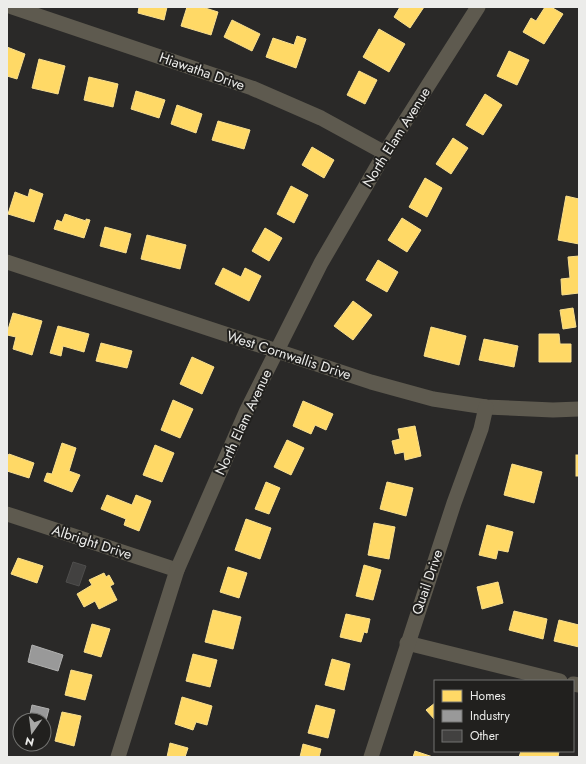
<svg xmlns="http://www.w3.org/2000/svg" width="586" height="764" font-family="Jost,sans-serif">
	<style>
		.homes { fill: #ffd966; stroke: #f9df8e }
		.industry { fill: #999; stroke: #b2b2b1 }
		.building { fill: #424140; stroke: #4f4e4d }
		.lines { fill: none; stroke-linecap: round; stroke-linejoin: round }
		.minor { stroke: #5e5a4f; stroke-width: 15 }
		.labels { text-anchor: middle; stroke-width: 4; stroke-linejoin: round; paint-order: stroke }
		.street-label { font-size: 14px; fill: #ececea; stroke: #21201e }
	</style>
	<rect width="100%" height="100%" fill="#2a2928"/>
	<!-- homes -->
	<g class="homes">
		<polygon points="139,7 167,7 164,20 138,13"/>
		<polygon points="187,7 202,7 218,12 211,35 181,26"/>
		<polygon points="400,7 424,7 410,28 394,17"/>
		<polygon points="545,7 551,7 563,14 544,44 523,32 531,18 536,21"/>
		<polygon points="232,20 260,34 252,51 224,37"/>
		<polygon points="379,29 405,44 389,72 363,57"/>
		<polygon points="297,36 306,39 296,68 266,57 273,38 294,45"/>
		<polygon points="7,47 25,54 17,79 7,76"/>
		<polygon points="509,51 529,60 517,85 497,76"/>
		<polygon points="39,59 65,66 58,94 32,88"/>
		<polygon points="359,71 377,80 365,104 347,95"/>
		<polygon points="89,77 118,84 113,107 84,100"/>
		<polygon points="136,91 165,100 159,118 131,109"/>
		<polygon points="485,94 502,105 483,135 466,125"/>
		<polygon points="177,105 202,114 196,133 171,124"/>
		<polygon points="218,121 250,130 244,149 212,140"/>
		<polygon points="453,138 468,148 451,174 436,164"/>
		<polygon points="312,147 334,160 324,178 302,165"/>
		<polygon points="425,178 442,188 427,217 409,207"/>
		<polygon points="291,186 308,195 294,223 277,214"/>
		<polygon points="30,189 43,194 34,222 8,214 15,192 28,197"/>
		<polygon points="566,196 579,199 579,244 558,240"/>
		<polygon points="65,214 86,221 86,219 90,220 84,238 54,229 57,220 62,222"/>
		<polygon points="402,218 421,230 407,252 388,240"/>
		<polygon points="105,227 131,234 126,253 100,246"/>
		<polygon points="265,228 282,238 269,261 252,251"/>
		<polygon points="147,235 186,245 180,269 141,259"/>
		<polygon points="579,256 579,293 562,295 561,279 570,278 568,257"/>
		<polygon points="378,260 398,272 387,292 366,280"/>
		<polygon points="223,268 241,277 245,268 261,276 249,301 215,284"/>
		<polygon points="353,301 372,315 353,340 334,326"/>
		<polygon points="573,308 576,327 563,329 560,310"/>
		<polygon points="13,313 42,321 32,355 13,349 16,337 7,335 7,333"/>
		<polygon points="58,326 89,334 84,352 63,346 61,356 50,353"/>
		<polygon points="431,327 466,336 459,365 424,356"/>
		<polygon points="539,334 559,334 560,344 571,344 571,362 539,362"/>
		<polygon points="484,339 518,346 514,367 479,360"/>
		<polygon points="101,343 132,351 127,368 96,361"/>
		<polygon points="192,357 214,367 202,394 180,384"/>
		<polygon points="173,400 193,409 180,438 161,430"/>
		<polygon points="303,401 333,414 326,430 315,425 311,434 293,426"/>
		<polygon points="415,426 421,456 405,460 404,452 395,454 392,441 400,439 398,429"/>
		<polygon points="287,440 304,448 291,475 274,467"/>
		<polygon points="62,443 76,448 69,471 80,475 72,492 44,481 47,473 52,474"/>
		<polygon points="155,445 174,453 162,482 143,475"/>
		<polygon points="9,454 34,463 29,478 7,471 7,457"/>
		<rect x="576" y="455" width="3" height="21"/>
		<polygon points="512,464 542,472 534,503 504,495"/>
		<polygon points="266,482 280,488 269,514 255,509"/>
		<polygon points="387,482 413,488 406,516 380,509"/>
		<polygon points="107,495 132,505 136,495 151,501 139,531 124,525 126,519 101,509"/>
		<polygon points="246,519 271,528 260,559 235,550"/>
		<polygon points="374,523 395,527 389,559 368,555"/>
		<polygon points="487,525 513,532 508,552 498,550 496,559 479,555"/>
		<polygon points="18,558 43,566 37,583 11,574"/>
		<polygon points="364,565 381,570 373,600 356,596"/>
		<polygon points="228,567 247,573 239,598 220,592"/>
		<polygon points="104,573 106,577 109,575 114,584 110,586 117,600 99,609 95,601 84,607 77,594 92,585 89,580"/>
		<polygon points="498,582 503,603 482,609 477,587"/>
		<polygon points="213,610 241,617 233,649 205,642"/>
		<polygon points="514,611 547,619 543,639 509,630"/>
		<polygon points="346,614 370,619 367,633 364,632 361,642 340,637"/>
		<polygon points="559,620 579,625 579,647 554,641"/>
		<polygon points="92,624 110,629 101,657 84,652"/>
		<polygon points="193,654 217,660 210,687 186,681"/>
		<polygon points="332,659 350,664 344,690 325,685"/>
		<polygon points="71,670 92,675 85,700 65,695"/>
		<polygon points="182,697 212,706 207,725 196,722 193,730 175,724"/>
		<polygon points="435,703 435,720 426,710"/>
		<polygon points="316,705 335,710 328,738 308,733"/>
		<polygon points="62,712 81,716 74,746 55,741"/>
		<polygon points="170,743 188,748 185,757 167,757"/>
		<polygon points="303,744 321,749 319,757 300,757"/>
		<polygon points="415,751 433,757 413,757"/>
		<polygon points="521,751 559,751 558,757 519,757"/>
	</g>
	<!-- industry -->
	<g class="industry">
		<polygon points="32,645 63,655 58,671 28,662"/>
		<polygon points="32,705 49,709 44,728 44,720 29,720"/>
	</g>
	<!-- building -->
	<polygon class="building" points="73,562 86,566 79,586 66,582"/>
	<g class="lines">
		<!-- minor -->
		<g class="minor">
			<polyline points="12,7 252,88 321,118 385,153"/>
			<polyline points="7,262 371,382 433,399 486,407 553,410 579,409"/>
			<polyline points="7,514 177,570"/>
			<polyline points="407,643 560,681"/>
			<polyline points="573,684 579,685"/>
			<polyline points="118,757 177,570 247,410 321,263 385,153 478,7"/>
			<polyline points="371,757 454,503 481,429 486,407"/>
		</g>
	</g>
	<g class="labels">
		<!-- street labels -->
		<g class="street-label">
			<text transform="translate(202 71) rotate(19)" y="5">Hiawatha Drive</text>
			<text transform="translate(396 137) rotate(-58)" y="5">North Elam Avenue</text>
			<text transform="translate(289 355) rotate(18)" y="5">West Cornwallis Drive</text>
			<text transform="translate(243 422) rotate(-65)" y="5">North Elam Avenue</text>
			<text transform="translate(92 542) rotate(18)" y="5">Albright Drive</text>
			<text transform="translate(427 582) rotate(-71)" y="5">Quail Drive</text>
		</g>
	</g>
	<!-- border -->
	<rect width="586" height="764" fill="none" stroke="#ececea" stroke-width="16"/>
	<!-- legend -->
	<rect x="434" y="680" width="140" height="72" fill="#21201e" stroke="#727270"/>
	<rect x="442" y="690" width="20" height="12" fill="#ffd966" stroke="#727270"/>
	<text x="470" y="700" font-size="12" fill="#ececea">Homes</text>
	<rect x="442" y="710" width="20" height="12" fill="#999999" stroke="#727270"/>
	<text x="470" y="720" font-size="12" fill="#ececea">Industry</text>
	<rect x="442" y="730" width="20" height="12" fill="#424140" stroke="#727270"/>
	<text x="470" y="740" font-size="12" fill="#ececea">Other</text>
	<!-- north arrow -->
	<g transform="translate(32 732) rotate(194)"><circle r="19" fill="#21201e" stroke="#727270"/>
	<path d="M0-3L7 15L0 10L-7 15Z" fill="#a8a8a6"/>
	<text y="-6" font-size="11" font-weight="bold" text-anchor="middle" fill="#ececea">N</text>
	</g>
</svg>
